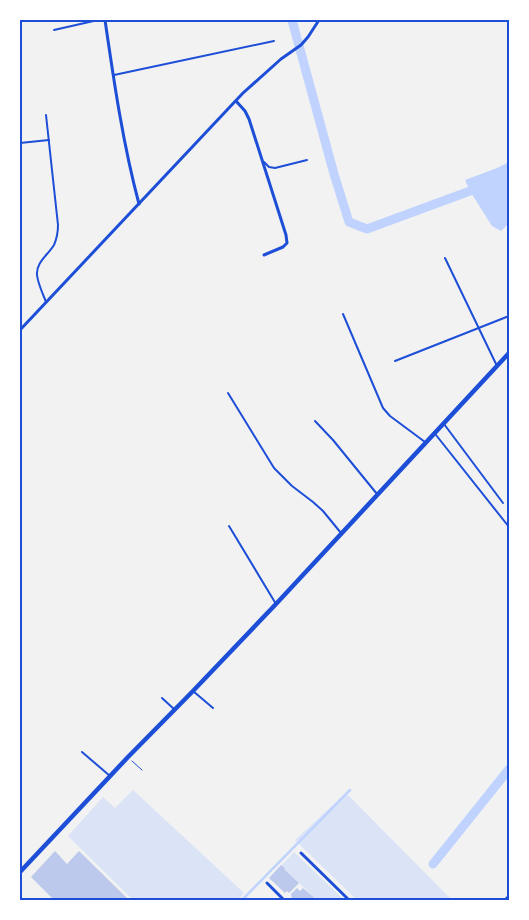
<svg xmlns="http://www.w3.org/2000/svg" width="529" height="920" font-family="'Nunito Sans',sans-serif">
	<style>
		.green { fill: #dbe4f7 }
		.water { fill: #bfd3fe }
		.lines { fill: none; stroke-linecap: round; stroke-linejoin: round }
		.stream { stroke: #bfd3fe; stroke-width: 2.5 }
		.canal { stroke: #bfd3fe; stroke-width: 9 }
		.building { fill: #bdc9ec }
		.path { stroke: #1d4ed8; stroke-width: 1 }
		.service { stroke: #1d4ed8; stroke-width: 2 }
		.minor { stroke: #1d4ed8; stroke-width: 3 }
		.tertiary { stroke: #1d4ed8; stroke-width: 4.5 }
		.neatline { fill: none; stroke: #1d4ed8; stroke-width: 2 }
	</style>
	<rect width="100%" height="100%" fill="#f2f2f2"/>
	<!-- green -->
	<g class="green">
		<polygon points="133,790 244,893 238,900 133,900 68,836 103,797 115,808"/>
		<polygon points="346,793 452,900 357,900 295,840"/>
		<polygon points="294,852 344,900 317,900 281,866"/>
	</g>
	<!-- water -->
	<polygon class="water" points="509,162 509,223 501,231 492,226 470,191 465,180 497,168"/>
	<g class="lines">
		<!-- stream -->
		<polyline class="stream" points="242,900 350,790"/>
		<!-- canal -->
		<g class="canal">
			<polyline points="292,20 334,174 349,222 367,229 470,191"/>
			<polyline points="433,864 509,769"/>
		</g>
	</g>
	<!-- building -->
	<g class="building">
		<polygon points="55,851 67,864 79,851 129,900 54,900 31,877"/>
		<polygon points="281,865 285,868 284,869 299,883 289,893 287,891 285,893 269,878"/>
		<polygon points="297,888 300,891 303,888 317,900 292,900 291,894"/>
	</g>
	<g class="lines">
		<!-- path -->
		<polyline class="path" points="132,761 142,770"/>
		<!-- service -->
		<g class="service">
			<polyline points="54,30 98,20"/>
			<polyline points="114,75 274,41"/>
			<polyline points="20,143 49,140"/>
			<polyline points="264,162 269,167 275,168 307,160"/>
			<polyline points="445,258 497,366"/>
			<path d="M46 302C43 294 38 284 37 275 36 262 48 255 54 245 57 238 58 232 58 225L46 115"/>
			<polyline points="343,314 383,408 390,416 425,442"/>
			<polyline points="395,361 509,316"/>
			<polyline points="228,393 274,468 292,486 313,502 323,511 341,533"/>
			<polyline points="315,421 333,440 377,494"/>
			<polyline points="444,424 503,503"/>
			<polyline points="436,435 509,527"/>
			<polyline points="229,526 276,604"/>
			<polyline points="193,691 213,708"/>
			<polyline points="162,698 175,710"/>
			<polyline points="82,752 110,776"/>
		</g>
		<!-- minor -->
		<g class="minor">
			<path d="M105 20C114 82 123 144 139 204"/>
			<polyline points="236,101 245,111 249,119 286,235 287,243 283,247 264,255"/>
			<polyline points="20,330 243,93 281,59 301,45 308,37 319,20"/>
			<polyline points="301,853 349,900"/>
			<polyline points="267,883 284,900"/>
			<polyline points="505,900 509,896"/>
		</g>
		<!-- tertiary -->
		<polyline class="tertiary" points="20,872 128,757 193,691 276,604 509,353"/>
	</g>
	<!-- border -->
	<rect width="529" height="920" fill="none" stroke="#ffffff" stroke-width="42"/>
	<rect x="21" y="21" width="487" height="878" class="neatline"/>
</svg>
